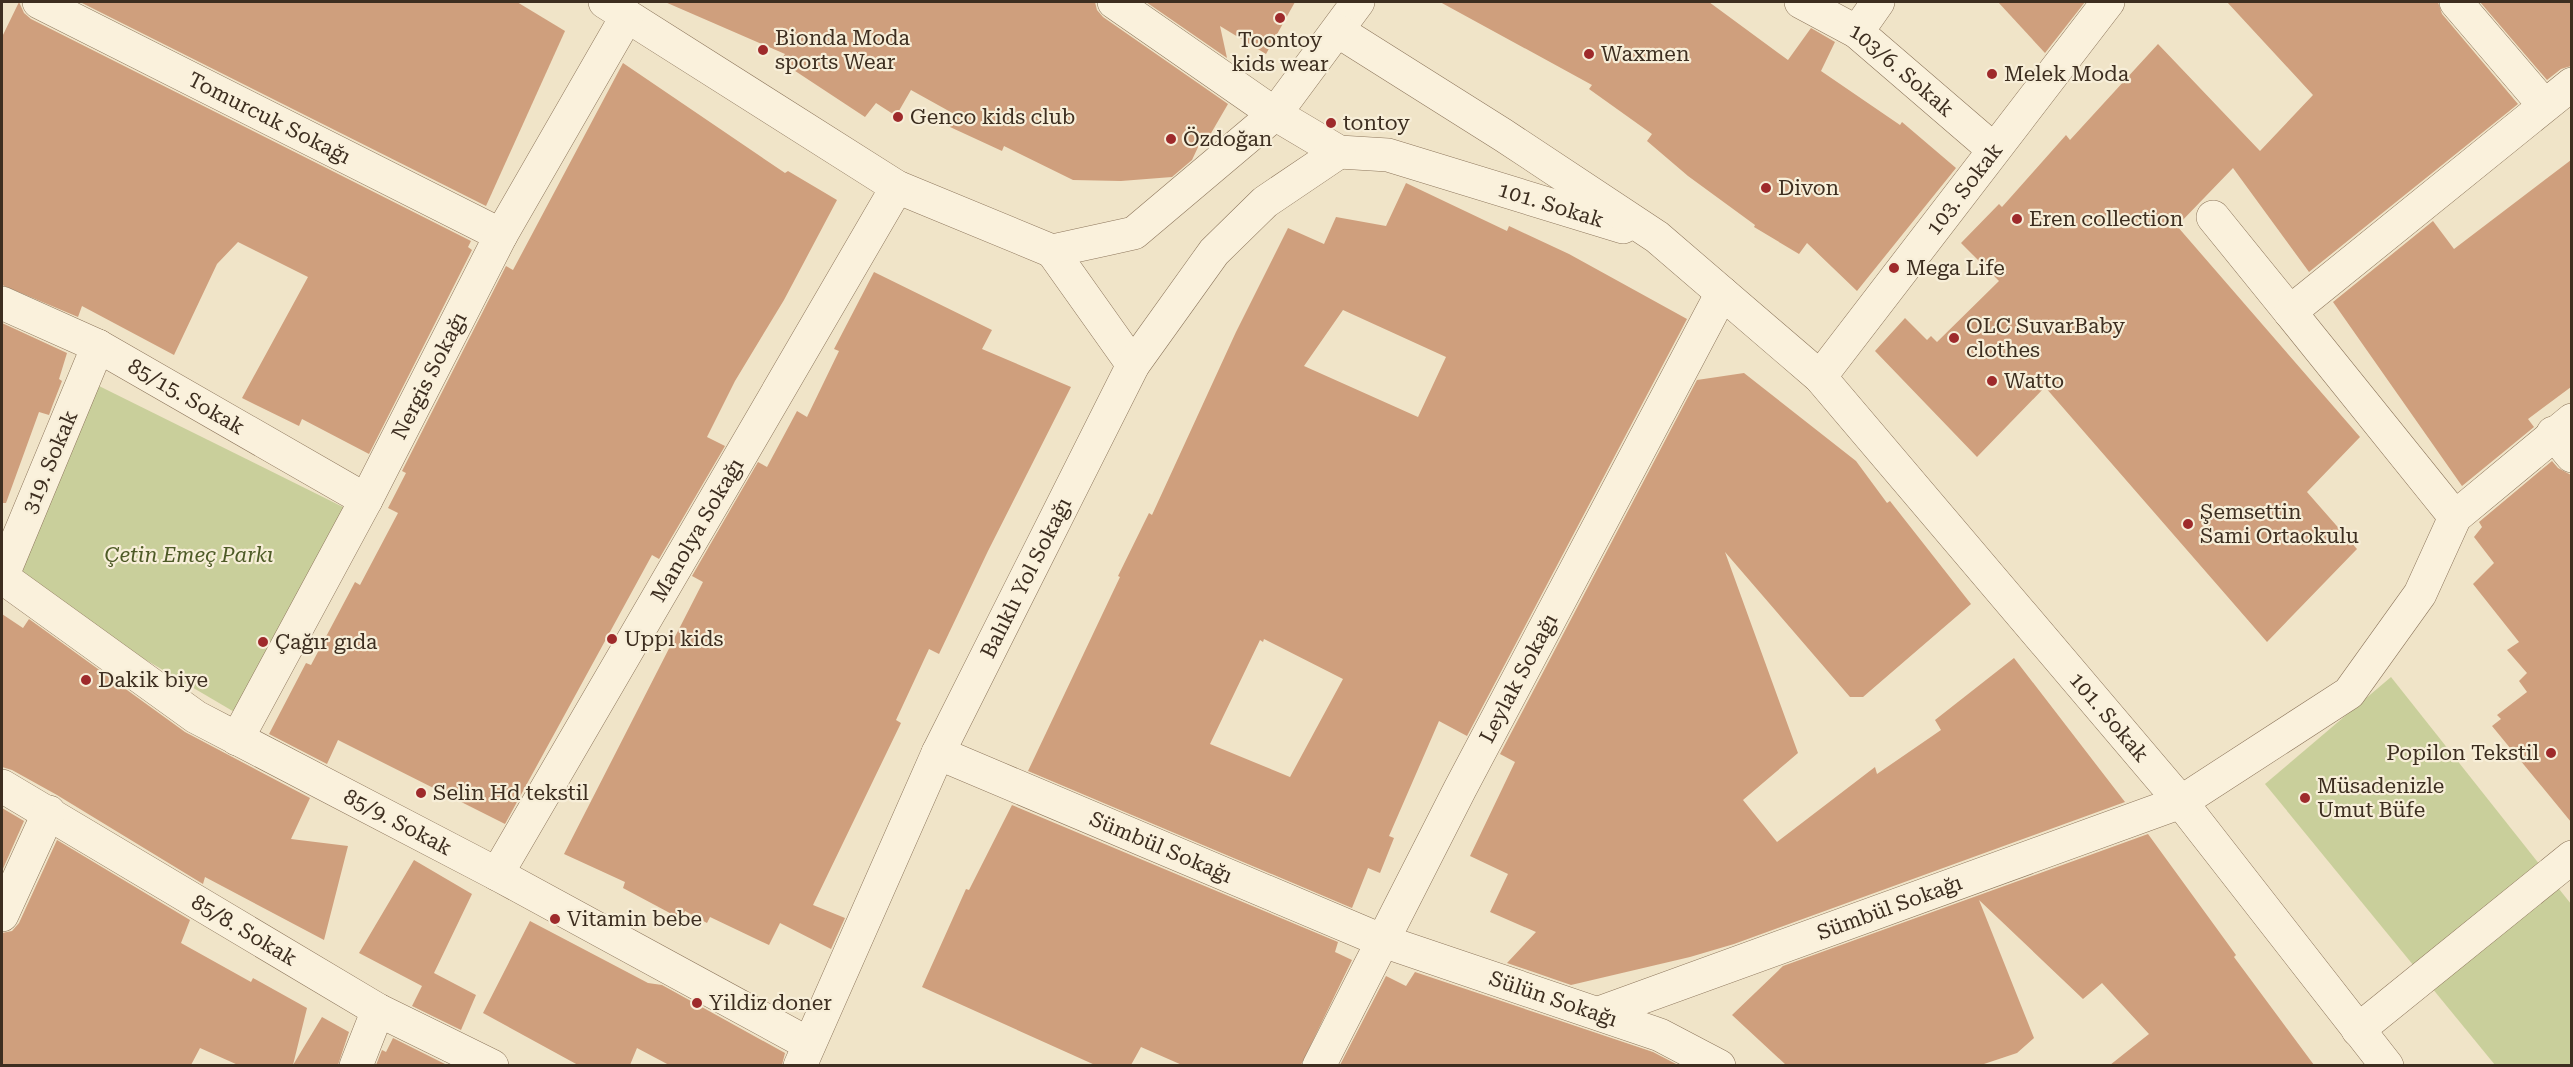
<svg xmlns="http://www.w3.org/2000/svg" width="2573" height="1067" font-family="'Roboto Serif',serif">
	<style>
		.green { fill: #c9cf9b }
		.building { fill: #cf9f7d; fill-rule: evenodd }
		.lines { fill: none; stroke-linecap: round; stroke-linejoin: round }
		.minor-casing { stroke: #8d765c; stroke-width: 34 }
		.minor { stroke: #faf1dc; stroke-width: 33 }
		.poi-dot { fill: #9e2a2b; stroke: #f7eed8; stroke-width: 2 }
		.labels { text-anchor: middle; stroke-width: 4.5; stroke-linejoin: round; paint-order: stroke }
		.poi-label { font-size: 21px; fill: #3d2e20; stroke: #f7eed8; text-anchor: start }
		.street-label { font-size: 21px; fill: #3d2e20; stroke: #f7eed8 }
		.park-label { font-size: 21px; font-style: italic; fill: #4d5a26; stroke: #f7eed8 }
	</style>
	<rect width="100%" height="100%" fill="#f0e4c8"/>
	<!-- green -->
	<g class="green">
		<polygon points="97,385 345,508 236,713 10,580"/>
		<polygon points="2391,677 2571,904 2571,1065 2495,1065 2265,784"/>
	</g>
	<!-- building -->
	<g class="building">
		<polygon points="19,2 24,13 31,19 471,241 468,247 472,250 369,454 302,419 299,426 242,398 308,277 238,242 217,264 174,355 82,306 78,317 2,285 2,37"/>
		<polygon points="80,2 517,2 565,31 486,206"/>
		<polygon points="665,2 1095,2 1097,10 1103,17 1228,104 1203,147 1199,145 1192,160 1172,177 1121,181 1073,180 1004,146 1002,151 950,127 956,115 911,90 896,116 876,103 865,117 780,61 785,54"/>
		<polygon points="1146,2 1295,2 1266,54 1220,26 1227,58"/>
		<polygon points="1440,2 1709,2 1788,60 1811,28 1835,42 1821,71 1900,125 1902,122 1956,168 1857,291 1807,243 1799,254 1754,227 1755,225 1688,176 1647,141 1652,134 1589,89 1592,85"/>
		<polygon points="1998,2 2085,2 2045,53"/>
		<polygon points="2227,2 2438,2 2442,14 2518,104 2309,272 2233,168 2177,226 2360,437 2307,492 2357,549 2267,642 2045,387 1977,457 1875,351 1905,318 1927,340 1931,336 1937,342 1999,281 1961,243 1999,204 2002,207 2066,135 2070,140 2158,44 2260,151 2313,95"/>
		<polygon points="2480,2 2571,2 2571,66 2561,69 2547,80"/>
		<polygon points="623,63 785,173 788,171 837,200 784,300 735,381 707,437 725,446 659,559 652,555 505,824 338,740 327,764 269,734 306,663 311,665 355,582 360,585 398,513 388,508 406,473 402,471 506,266 513,270"/>
		<polygon points="2571,160 2571,387 2528,419 2534,427 2462,486 2333,302 2433,221 2454,249"/>
		<path d="M1406 183 1507 231 1509 226 1569 254 1687 319 1467 736 1439 721 1389 836 1394 838 1380 873 1368 868 1352 908 1028 771 1120 577 1118 576 1149 513 1152 515 1236 332 1288 228 1324 244 1336 217 1386 226ZM1343 310 1446 357 1418 417 1304 366ZM1264 639 1343 679 1290 777 1210 744 1260 640 1263 642Z"/>
		<polygon points="874,272 992,330 982,349 1071,387 988,551 939,654 929,649 896,720 901,723 813,905 845,918 831,949 780,923 769,945 710,917 707,923 685,911 681,919 623,888 625,882 564,854 703,582 692,576 758,462 767,467 797,411 807,417 839,351 834,349"/>
		<polygon points="2,323 67,353 59,379 62,381 53,404 49,415 39,412 6,503 2,503"/>
		<polygon points="1744,373 1856,461 1887,503 1890,501 1971,604 1863,697 1850,697 1725,552 1798,753 1743,800 1777,842 1875,767 1877,774 1941,730 1935,720 2014,658 2125,802 1734,944 1690,957 1571,985 1507,963 1536,932 1490,912 1508,874 1470,856 1515,762 1500,754 1697,380"/>
		<polygon points="2552,461 2558,468 2571,475 2571,822 2492,726 2501,719 2497,715 2527,692 2519,681 2527,673 2507,650 2519,642 2473,584 2494,563 2474,537 2482,527 2479,522"/>
		<polygon points="2,614 23,628 29,619 185,732 310,798 291,839 348,846 324,940 205,877 203,884 57,795 12,770 2,767"/>
		<polygon points="1012,805 1338,942 1335,952 1352,960 1301,1065 1182,1065 1141,1047 1131,1065 1095,1065 922,987 966,889 969,890"/>
		<polygon points="2,808 24,821 2,871"/>
		<polygon points="2148,834 2236,955 2234,957 2314,1065 2110,1065 2149,1034 2102,983 2083,999 1979,900 2034,1038 2017,1053 1981,1065 1786,1065 1732,1015 1783,966"/>
		<polygon points="57,840 190,920 181,943 251,982 253,978 307,1008 293,1065 238,1065 200,1048 191,1065 2,1065 2,933 12,931 19,923"/>
		<polygon points="414,860 472,894 434,973 476,995 461,1030 412,1006 422,986 359,953"/>
		<polygon points="530,921 648,983 662,985 785,1053 782,1065 669,1065 637,1048 630,1065 578,1065 483,1013"/>
		<polygon points="1415,972 1653,1052 1678,1065 1340,1065 1386,976 1406,986"/>
		<polygon points="322,1017 349,1032 338,1065 293,1065"/>
		<polygon points="393,1038 447,1065 376,1065 382,1050 386,1052"/>
	</g>
	<g class="lines">
		<defs>
			<g id="minor">
				<path id="s1" d="M39 2 501 235"/>
				<polyline points="605,2 897,187 1052,251 1134,233 1275,114 1358,2"/>
				<path id="s2" d="M1114 2 1275 114 1339 152 1388 155 1623 227"/>
				<path id="s3" d="M1801 2 1857 32 1993 149"/>
				<polyline points="2456,2 2544,105"/>
				<path id="s4" d="M1338 31 1503 135 1657 237 1820 377 2181 802 2387 1066"/>
				<polyline points="1857,32 1878,2"/>
				<polyline points="2213,217 2290,312"/>
				<polyline points="1052,251 1133,365"/>
				<path id="s5" d="M2 303 98 346 366 500"/>
				<path id="s6" d="M98 346 2 577 196 717 497 874 809 1044"/>
				<path id="s7" d="M1820 377 2108 2"/>
				<polyline points="2553,433 2572,456"/>
				<polyline points="2455,517 2290,312 2572,84"/>
				<path id="s8" d="M237 739 366 500 501 235 627 16"/>
				<path id="s9" d="M938 753 1383 941 1660 1035 1719 1066"/>
				<path id="s10" d="M2 786 378 1010 492 1066"/>
				<path id="s11" d="M497 874 897 187"/>
				<polyline points="2,915 49,812"/>
				<path id="s12" d="M1599 1013 2181 802 2349 693 2420 594 2455 517 2572 420"/>
				<polyline points="2358,1030 2572,857"/>
				<polyline points="356,1066 378,1010"/>
				<path id="s13" d="M800 1066 938 753 1133 365 1214 252 1265 202 1339 152"/>
				<path id="s14" d="M1319 1066 1460 789 1722 293"/>
			</g>
		</defs>
		<!-- minor casing -->
		<use href="#minor" class="minor-casing"/>
		<!-- minor -->
		<use href="#minor" class="minor"/>
	</g>
	<!-- markers -->
	<g class="poi-dot">
		<circle cx="1280" cy="18" r="6"/>
		<circle cx="763" cy="50" r="6"/>
		<circle cx="1589" cy="54" r="6"/>
		<circle cx="1992" cy="74" r="6"/>
		<circle cx="898" cy="117" r="6"/>
		<circle cx="1331" cy="123" r="6"/>
		<circle cx="1171" cy="139" r="6"/>
		<circle cx="1766" cy="188" r="6"/>
		<circle cx="2017" cy="219" r="6"/>
		<circle cx="1894" cy="268" r="6"/>
		<circle cx="1954" cy="338" r="6"/>
		<circle cx="1992" cy="381" r="6"/>
		<circle cx="2188" cy="524" r="6"/>
		<circle cx="612" cy="639" r="6"/>
		<circle cx="263" cy="642" r="6"/>
		<circle cx="86" cy="680" r="6"/>
		<circle cx="2551" cy="753" r="6"/>
		<circle cx="421" cy="793" r="6"/>
		<circle cx="2305" cy="798" r="6"/>
		<circle cx="555" cy="919" r="6"/>
		<circle cx="697" cy="1003" r="6"/>
	</g>
	<g class="labels">
		<!-- poi labels -->
		<g class="poi-label">
			<text x="775" y="45">Bionda Moda<tspan x="775" dy="24">sports Wear</tspan></text>
			<text x="1280" y="47" text-anchor="middle">Toontoy<tspan x="1280" dy="24">kids wear</tspan></text>
			<text x="1601" y="61">Waxmen</text>
			<text x="2004" y="81">Melek Moda</text>
			<text x="910" y="124">Genco kids club</text>
			<text x="1343" y="130">tontoy</text>
			<text x="1183" y="146">Özdoğan</text>
			<text x="1778" y="195">Divon</text>
			<text x="2029" y="226">Eren collection</text>
			<text x="1906" y="275">Mega Life</text>
			<text x="1966" y="333">OLC SuvarBaby<tspan x="1966" dy="24">clothes</tspan></text>
			<text x="2004" y="388">Watto</text>
			<text x="2200" y="519">Şemsettin<tspan x="2200" dy="24">Sami Ortaokulu</tspan></text>
			<text x="624" y="646">Uppi kids</text>
			<text x="275" y="649">Çağır gıda</text>
			<text x="98" y="687">Dakik biye</text>
			<text x="2539" y="760" text-anchor="end">Popilon Tekstil</text>
			<text x="2317" y="793">Müsadenizle<tspan x="2317" dy="24">Umut Büfe</tspan></text>
			<text x="433" y="800">Selin Hd tekstil</text>
			<text x="567" y="926">Vitamin bebe</text>
			<text x="709" y="1010">Yildiz doner</text>
		</g>
		<!-- street labels -->
		<g class="street-label">
			<text dy="7" stroke="none"><textPath href="#s3" startOffset="122">103/6. Sokak</textPath></text>
			<text dy="7" stroke="none"><textPath href="#s1" startOffset="258">Tomurcuk Sokağı</textPath></text>
			<text dy="7" stroke="none"><textPath href="#s7" startOffset="237">103. Sokak</textPath></text>
			<text dy="7" stroke="none"><textPath href="#s2" startOffset="490">101. Sokak</textPath></text>
			<text dy="7" stroke="none"><textPath href="#s8" startOffset="411">Nergis Sokağı</textPath></text>
			<text dy="7" stroke="none"><textPath href="#s5" startOffset="207">85/15. Sokak</textPath></text>
			<text transform="translate(50 462) rotate(-67)" y="7">319. Sokak</text>
			<text dy="7" stroke="none"><textPath href="#s11" startOffset="398">Manolya Sokağı</textPath></text>
			<text dy="7" stroke="none"><textPath href="#s13" startOffset="538">Balıklı Yol Sokağı</textPath></text>
			<text dy="7" stroke="none"><textPath href="#s14" startOffset="436">Leylak Sokağı</textPath></text>
			<text dy="7" stroke="none"><textPath href="#s4" startOffset="1041">101. Sokak</textPath></text>
			<text dy="7" stroke="none"><textPath href="#s6" startOffset="717">85/9. Sokak</textPath></text>
			<text dy="7" stroke="none"><textPath href="#s9" startOffset="242">Sümbül Sokağı</textPath></text>
			<text dy="7" stroke="none"><textPath href="#s12" startOffset="309">Sümbül Sokağı</textPath></text>
			<text dy="7" stroke="none"><textPath href="#s10" startOffset="282">85/8. Sokak</textPath></text>
			<text dy="7" stroke="none"><textPath href="#s9" startOffset="663">Sülün Sokağı</textPath></text>
		</g>
		<!-- park labels -->
		<g class="park-label">
			<text x="189" y="562">Çetin Emeç Parkı</text>
		</g>
	</g>
	<!-- border -->
	<rect width="2573" height="1067" fill="none" stroke="#3d2e20" stroke-width="6"/>
</svg>
